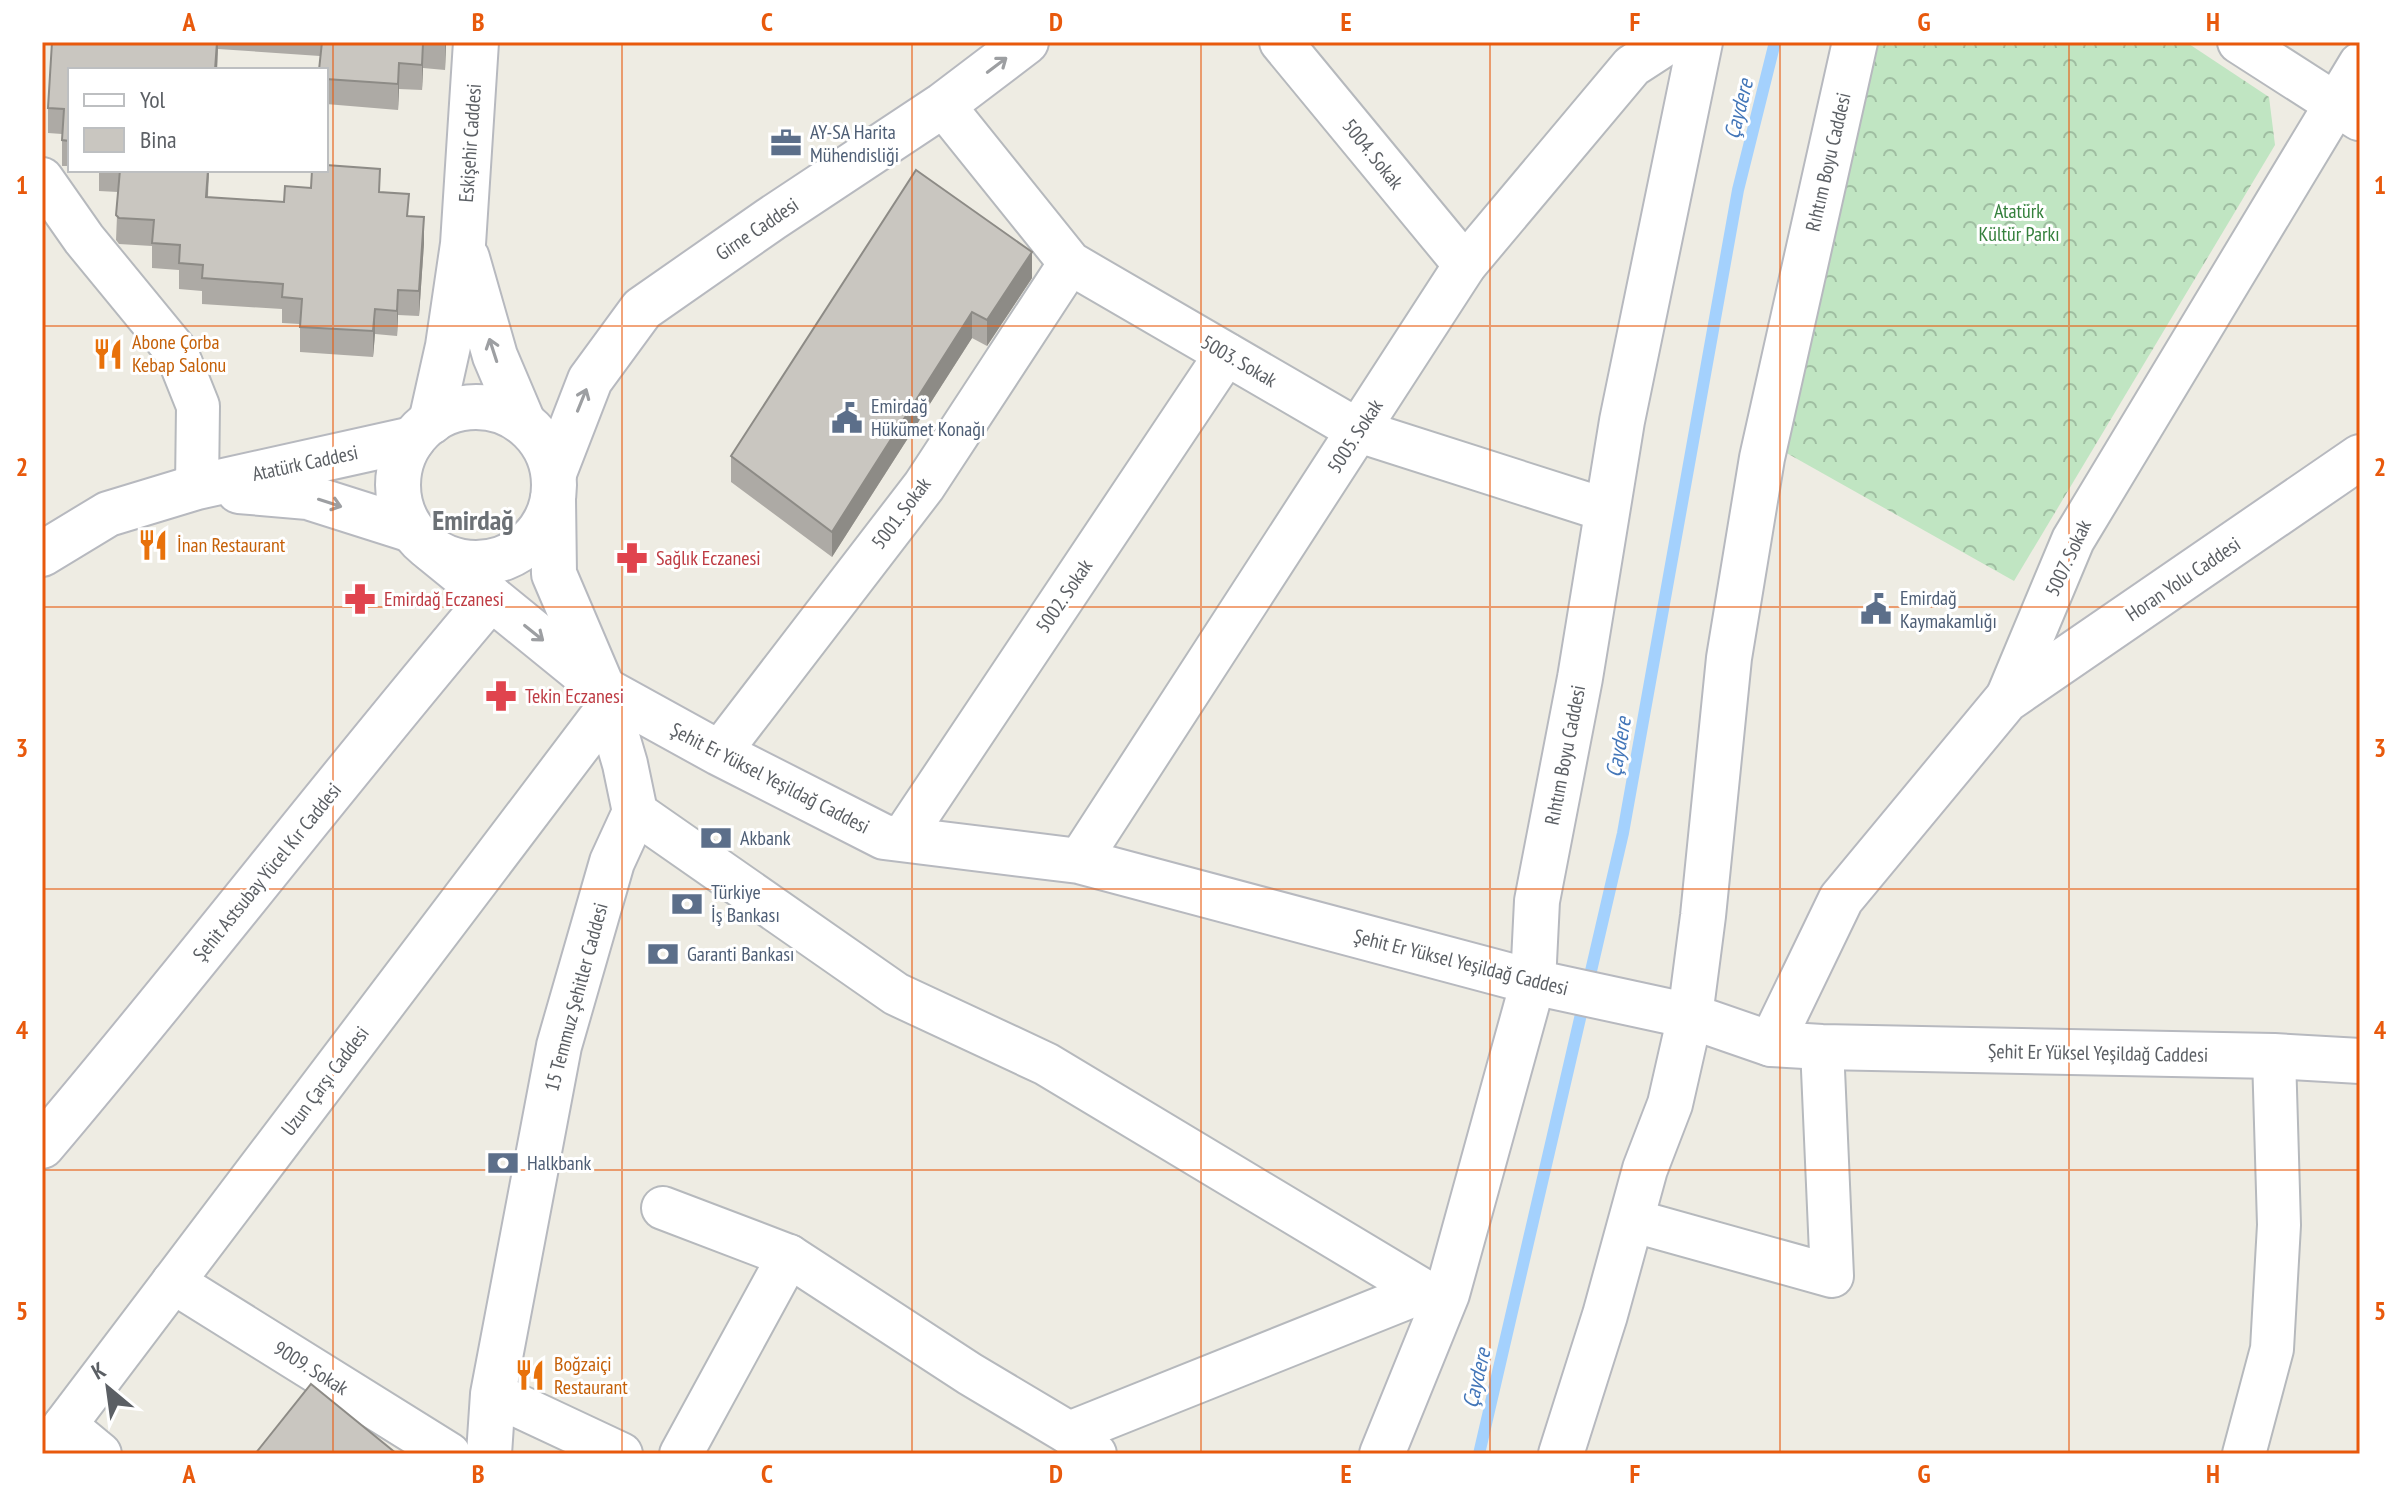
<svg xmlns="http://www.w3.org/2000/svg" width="2402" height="1496" font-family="'PT Sans Narrow',sans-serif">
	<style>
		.forest { fill: url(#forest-crowns) }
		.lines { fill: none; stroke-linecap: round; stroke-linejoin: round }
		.stream { stroke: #a4d1fd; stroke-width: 12 }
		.street-casing { stroke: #b6b9bd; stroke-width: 46 }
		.secondary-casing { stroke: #b7b9bf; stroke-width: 48 }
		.street { stroke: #fff; stroke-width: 42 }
		.secondary { stroke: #fff; stroke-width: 44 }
		.wall { fill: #adaaa5 }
		.shaded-wall { fill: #8d8b86 }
		.building { fill: #c9c6c0; stroke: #8d8b86; stroke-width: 2 }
		.oneway { stroke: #9d9fa2 }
		.grid { fill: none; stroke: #e8590c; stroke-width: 2; stroke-opacity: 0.55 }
		.labels { text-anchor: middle; stroke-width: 6; stroke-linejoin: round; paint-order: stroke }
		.service-label { font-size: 20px; fill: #4e5e75; stroke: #fff; text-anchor: start }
		.street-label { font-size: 20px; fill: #5b5f64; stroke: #fff }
		.park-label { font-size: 20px; fill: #35813d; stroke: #fff }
		.food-label { font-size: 20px; fill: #c56008; stroke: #fff; text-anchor: start }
		.health-label { font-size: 20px; fill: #be3a42; stroke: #fff; text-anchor: start }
		.water-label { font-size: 22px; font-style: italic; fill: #4376b8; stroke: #fff }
		.district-label { font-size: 28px; font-weight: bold; fill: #6c7176; stroke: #fff }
		.neatline { fill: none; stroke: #e8590c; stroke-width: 3 }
		.grid-label { font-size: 26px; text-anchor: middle; font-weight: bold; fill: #e8590c }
	</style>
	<defs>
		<pattern id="forest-crowns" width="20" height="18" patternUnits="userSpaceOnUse" patternTransform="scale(2)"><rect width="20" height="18" fill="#c0e5c2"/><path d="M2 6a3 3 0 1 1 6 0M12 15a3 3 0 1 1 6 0" fill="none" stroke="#9fbda1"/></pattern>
	</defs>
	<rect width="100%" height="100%" fill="#eeece3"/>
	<!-- forest -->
	<polygon class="forest" points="1874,42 2186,42 2269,97 2275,145 2014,581 1783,451"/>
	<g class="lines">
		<!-- stream -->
		<polyline class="stream" points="1479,1454 1623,833 1738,190 1775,42"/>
		<defs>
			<g id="street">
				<polyline points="1281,42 1465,265"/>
				<polyline points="2239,42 2359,119"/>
				<polyline points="943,105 1070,263 1359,431 1606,510"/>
				<polyline points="42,179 84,239 176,351 198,406 197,487"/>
				<polyline points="2006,700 2073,540 2360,64"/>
				<polyline points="719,753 924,486 1070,263"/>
				<polyline points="635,812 896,994 1046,1064 1424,1291 1447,1294"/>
				<polyline points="902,839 1226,354"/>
				<polyline points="1079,861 1465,265 1632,66 1669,42"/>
				<polyline points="663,1208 789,1256 970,1374 1069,1433 1095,1454"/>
				<polyline points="1631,1220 1832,1276 1822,1047"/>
				<polyline points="173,1282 449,1454"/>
				<polyline points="493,1394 621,1454"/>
				<polyline points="65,1425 100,1454"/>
				<polyline points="1069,1433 1424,1291"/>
				<polyline points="43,1454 607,709"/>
				<polyline points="681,1454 789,1256"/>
				<polyline points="2244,1454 2272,1349 2279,1225 2274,1056"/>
			</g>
			<g id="secondary">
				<polyline points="467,258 495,356 523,422"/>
				<circle cx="476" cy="485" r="78"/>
				<polyline points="431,422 448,346 463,244 476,42"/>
				<polyline points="554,473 590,380 642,309 771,219 943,105 1026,42"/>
				<polyline points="239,491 308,497 412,530"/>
				<polyline points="431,549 603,689 719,753 884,837 1079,861 1533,982 1690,1016 1771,1044 1822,1047 2274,1056 2360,1061"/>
				<polyline points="42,554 108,514 197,487 413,439"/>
				<polyline points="1771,1044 1841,899 2006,700 2360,457"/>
				<path d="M42 1146C195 966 338 778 491 598"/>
				<polyline points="489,1454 493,1394 559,1046 612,862 635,812 625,764 603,689 554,574 553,499"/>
				<polyline points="1382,1454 1447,1294 1533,982 1537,901 1580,678 1622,421 1700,42"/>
				<polyline points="1561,1454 1605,1315 1645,1169 1670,1104 1690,1016 1703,916 1729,658 1762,458 1855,42"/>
			</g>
		</defs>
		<!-- street casing -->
		<use href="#street" class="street-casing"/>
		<!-- secondary casing -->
		<use href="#secondary" class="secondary-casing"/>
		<!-- street -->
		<use href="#street" class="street"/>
		<!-- secondary -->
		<use href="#secondary" class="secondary"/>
	</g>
	<!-- wall -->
	<g class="wall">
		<polygon points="52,42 446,42 445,70 423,68 422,90 399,89 398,110 326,104 326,70 320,56 218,49 217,70 70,70 70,166 62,166 62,134 48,133 48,108"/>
		<polygon points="99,170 209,170 208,197 284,202 380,192 409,216 424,243 419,316 398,315 397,336 375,334 373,357 300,352 300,324 282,323 282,309 202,304 202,291 179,289 179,270 152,268 152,246 119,244 116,240 118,192 99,191"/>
		<polygon points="916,170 1032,278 987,346 972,338 832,557 731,482 731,456"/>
	</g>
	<!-- shaded-wall -->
	<g class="shaded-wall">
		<polygon points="217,42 218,42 217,70 215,70"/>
		<polygon points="445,42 446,42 445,70"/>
		<polygon points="423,43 423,68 422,90 422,65"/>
		<polygon points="399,63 399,89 398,110 398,84"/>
		<polygon points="208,170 209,170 206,222 206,197"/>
		<polygon points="424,217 424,243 419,316 419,291"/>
		<polygon points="1032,252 1032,278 987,346 987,320"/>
		<polygon points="398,290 398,315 397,336 397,311"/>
		<polygon points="375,309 375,334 373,357 373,331"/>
		<polygon points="972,312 972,338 832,557 832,532"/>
	</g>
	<!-- building -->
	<g class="building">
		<polygon points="52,42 217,42 215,70 70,70 70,141 62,140 64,109 48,108"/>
		<polygon points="322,42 445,42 445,44 423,43 422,65 399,63 398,84 326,79 326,70 319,70"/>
		<polygon points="326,165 380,169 379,192 409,194 407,216 424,217 419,291 398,290 397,311 375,309 373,331 300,327 302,299 282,297 283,284 202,278 203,265 179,263 180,245 152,243 154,220 119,218 116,215 120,170 208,170 206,197 284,202 285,186 311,188 312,170 326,170"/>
		<polygon points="916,170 1032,252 987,320 972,312 832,532 731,456"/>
		<polygon points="311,1384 397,1454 255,1454"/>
	</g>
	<!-- one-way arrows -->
	<defs><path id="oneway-shaft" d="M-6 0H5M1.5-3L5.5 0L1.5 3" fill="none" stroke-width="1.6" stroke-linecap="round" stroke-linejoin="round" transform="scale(2)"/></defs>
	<g class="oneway">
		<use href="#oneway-shaft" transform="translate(997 65) rotate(-37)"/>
		<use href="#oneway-shaft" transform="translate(493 350) rotate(-108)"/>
		<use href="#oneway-shaft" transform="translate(582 400) rotate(-68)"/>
		<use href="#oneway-shaft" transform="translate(330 503) rotate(18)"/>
		<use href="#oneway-shaft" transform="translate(534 633) rotate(39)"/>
	</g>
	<!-- grid -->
	<path class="grid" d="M333 42V1454M622 42V1454M912 42V1454M1201 42V1454M1490 42V1454M1780 42V1454M2069 42V1454M42 326H2360M42 607H2360M42 889H2360M42 1170H2360"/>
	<!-- icons -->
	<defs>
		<symbol id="office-bare" viewBox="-9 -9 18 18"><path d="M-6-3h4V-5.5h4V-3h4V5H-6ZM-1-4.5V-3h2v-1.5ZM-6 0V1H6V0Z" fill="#5c6f8a" stroke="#fff" stroke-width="2.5" paint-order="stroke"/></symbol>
		<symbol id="restaurant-bare" viewBox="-9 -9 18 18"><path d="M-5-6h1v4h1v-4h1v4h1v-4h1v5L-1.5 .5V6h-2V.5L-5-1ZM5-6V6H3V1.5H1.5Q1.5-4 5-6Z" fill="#e8710a" stroke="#fff" stroke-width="2.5" paint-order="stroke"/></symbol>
		<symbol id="civic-bare" viewBox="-9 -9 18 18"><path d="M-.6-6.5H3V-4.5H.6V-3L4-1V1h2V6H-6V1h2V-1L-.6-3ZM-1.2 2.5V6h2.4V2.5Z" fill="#5c6f8a" stroke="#fff" stroke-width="2.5" paint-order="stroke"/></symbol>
		<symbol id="pharmacy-bare" viewBox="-9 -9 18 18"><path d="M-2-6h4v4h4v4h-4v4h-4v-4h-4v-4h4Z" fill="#e0444e" stroke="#fff" stroke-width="2.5" paint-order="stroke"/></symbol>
		<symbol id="bank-bare" viewBox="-9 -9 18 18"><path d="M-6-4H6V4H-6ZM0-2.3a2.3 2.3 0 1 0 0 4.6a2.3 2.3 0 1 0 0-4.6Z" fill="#5c6f8a" stroke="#fff" stroke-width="2.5" paint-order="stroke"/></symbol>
	</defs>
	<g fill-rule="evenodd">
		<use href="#office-bare" x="764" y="121" width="44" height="44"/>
		<use href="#restaurant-bare" x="86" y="332" width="44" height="44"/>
		<use href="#civic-bare" x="825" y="396" width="44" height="44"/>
		<use href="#restaurant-bare" x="131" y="523" width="44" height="44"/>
		<use href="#pharmacy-bare" x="610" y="536" width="44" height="44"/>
		<use href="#pharmacy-bare" x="338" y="577" width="44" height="44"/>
		<use href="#civic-bare" x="1854" y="587" width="44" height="44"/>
		<use href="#pharmacy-bare" x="479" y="674" width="44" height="44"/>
		<use href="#bank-bare" x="694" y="816" width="44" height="44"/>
		<use href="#bank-bare" x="665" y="882" width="44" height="44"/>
		<use href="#bank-bare" x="641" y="932" width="44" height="44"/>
		<use href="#bank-bare" x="481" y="1141" width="44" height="44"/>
		<use href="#restaurant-bare" x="508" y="1353" width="44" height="44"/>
	</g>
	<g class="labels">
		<!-- service labels -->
		<g class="service-label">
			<text x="810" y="139">AY-SA Harita<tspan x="810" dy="23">Mühendisliği</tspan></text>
			<text x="871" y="413">Emirdağ<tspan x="871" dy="23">Hükümet Konağı</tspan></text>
			<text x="1900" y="605">Emirdağ<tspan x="1900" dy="23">Kaymakamlığı</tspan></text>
			<text x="740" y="845">Akbank</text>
			<text x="711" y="899">Türkiye<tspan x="711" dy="23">İş Bankası</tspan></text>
			<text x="687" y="961">Garanti Bankası</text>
			<text x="527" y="1170">Halkbank</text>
		</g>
		<!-- street labels -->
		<g class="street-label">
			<text transform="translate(470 143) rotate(-86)" y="7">Eskişehir Caddesi</text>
			<text transform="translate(1373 154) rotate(51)" y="7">5004. Sokak</text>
			<text transform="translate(1828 162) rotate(-77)" y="7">Rıhtım Boyu Caddesi</text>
			<text transform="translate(757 229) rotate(-34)" y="7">Girne Caddesi</text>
			<text transform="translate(1239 361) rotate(30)" y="7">5003. Sokak</text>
			<text transform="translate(1355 436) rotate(-57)" y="7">5005. Sokak</text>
			<text transform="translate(305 463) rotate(-12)" y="7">Atatürk Caddesi</text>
			<text transform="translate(901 513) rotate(-53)" y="7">5001. Sokak</text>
			<text transform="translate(2068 558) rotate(-65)" y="7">5007. Sokak</text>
			<text transform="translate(2183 579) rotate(-34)" y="7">Horan Yolu Caddesi</text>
			<text transform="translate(1064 596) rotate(-56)" y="7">5002. Sokak</text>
			<text transform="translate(1565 755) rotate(-79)" y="7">Rıhtım Boyu Caddesi</text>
			<text transform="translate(770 778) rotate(27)" y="7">Şehit Er Yüksel Yeşildağ Caddesi</text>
			<text transform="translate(267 872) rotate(-51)" y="7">Şehit Astsubay Yücel Kır Caddesi</text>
			<text transform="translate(1461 962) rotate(14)" y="7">Şehit Er Yüksel Yeşildağ Caddesi</text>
			<text transform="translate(576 997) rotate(-75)" y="7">15 Temmuz Şehitler Caddesi</text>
			<text transform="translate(2098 1053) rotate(1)" y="7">Şehit Er Yüksel Yeşildağ Caddesi</text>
			<text transform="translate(325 1081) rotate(-53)" y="7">Uzun Çarşı Caddesi</text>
			<text transform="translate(311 1368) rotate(32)" y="7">9009. Sokak</text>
		</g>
		<!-- park labels -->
		<g class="park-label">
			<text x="2019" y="218">Atatürk<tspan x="2019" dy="23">Kültür Parkı</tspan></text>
		</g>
		<!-- food labels -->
		<g class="food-label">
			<text x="132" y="349">Abone Çorba<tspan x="132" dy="23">Kebap Salonu</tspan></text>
			<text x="177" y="552">İnan Restaurant</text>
			<text x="554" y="1371">Boğzaiçi<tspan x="554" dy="23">Restaurant</tspan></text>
		</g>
		<!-- health labels -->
		<g class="health-label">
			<text x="656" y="565">Sağlık Eczanesi</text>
			<text x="384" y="606">Emirdağ Eczanesi</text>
			<text x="525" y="703">Tekin Eczanesi</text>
		</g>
		<!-- water labels -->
		<g class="water-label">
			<text transform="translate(1738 109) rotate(-76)" y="8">Çaydere</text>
			<text transform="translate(1618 747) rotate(-80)" y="8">Çaydere</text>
			<text transform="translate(1476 1378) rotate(-77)" y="8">Çaydere</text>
		</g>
		<!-- district labels -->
		<g class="district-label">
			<text x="473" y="530">Emirdağ</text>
		</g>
	</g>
	<!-- border -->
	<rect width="2402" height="1496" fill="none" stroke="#ffffff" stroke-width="88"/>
	<!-- legend -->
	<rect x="68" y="68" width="260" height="104" fill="#ffffff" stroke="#bdbfc1" stroke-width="2"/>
	<rect x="84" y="94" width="40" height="12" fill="#ffffff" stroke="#bdbfc1" stroke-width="2"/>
	<text x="140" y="108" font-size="24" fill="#5b5f64">Yol</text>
	<rect x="84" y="128" width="40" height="24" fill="#c9c6c0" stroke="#bdbfc1" stroke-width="2"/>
	<text x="140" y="148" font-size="24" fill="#5b5f64">Bina</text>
	<!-- north arrow -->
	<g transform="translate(108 1388) rotate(331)" stroke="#ffffff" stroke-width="6" paint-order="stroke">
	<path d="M0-6L14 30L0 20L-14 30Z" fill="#5b5f64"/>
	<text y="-12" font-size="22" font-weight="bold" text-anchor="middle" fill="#5b5f64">K</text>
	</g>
	<rect x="44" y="44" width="2314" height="1408" class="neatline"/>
	<g class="grid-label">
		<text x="189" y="31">A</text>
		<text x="478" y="31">B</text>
		<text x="767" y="31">C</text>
		<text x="1056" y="31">D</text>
		<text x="1346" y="31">E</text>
		<text x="1635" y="31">F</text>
		<text x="1924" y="31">G</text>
		<text x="2213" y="31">H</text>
		<text x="22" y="194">1</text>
		<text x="2380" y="194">1</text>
		<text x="22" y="476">2</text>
		<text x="2380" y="476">2</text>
		<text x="22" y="757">3</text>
		<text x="2380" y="757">3</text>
		<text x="22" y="1039">4</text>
		<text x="2380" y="1039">4</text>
		<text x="22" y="1320">5</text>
		<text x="2380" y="1320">5</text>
		<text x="189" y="1483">A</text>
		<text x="478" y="1483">B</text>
		<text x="767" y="1483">C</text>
		<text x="1056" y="1483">D</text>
		<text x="1346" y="1483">E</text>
		<text x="1635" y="1483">F</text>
		<text x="1924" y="1483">G</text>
		<text x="2213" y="1483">H</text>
	</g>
</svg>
